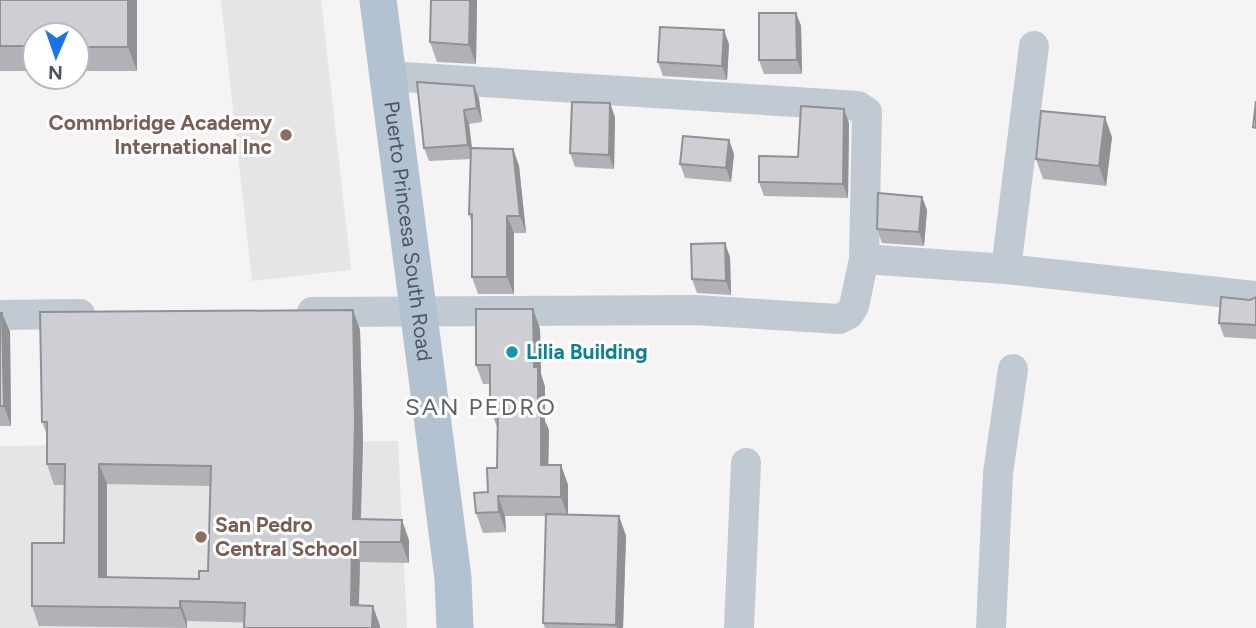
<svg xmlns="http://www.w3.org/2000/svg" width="1256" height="628" font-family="Figtree,sans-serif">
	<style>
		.education { fill: #e6e4e5 }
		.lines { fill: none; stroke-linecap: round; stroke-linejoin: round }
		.minor { stroke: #c1cad2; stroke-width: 30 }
		.major { stroke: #b3c2d1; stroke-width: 37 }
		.wall { fill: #b0b2b7; fill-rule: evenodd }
		.shaded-wall { fill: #909195 }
		.building { fill: #cdcfd5; stroke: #909195; stroke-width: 2; fill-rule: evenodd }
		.education-dot { fill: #8d6e63; stroke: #fff; stroke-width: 2.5 }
		.culture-dot { fill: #0f9aa8; stroke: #fff; stroke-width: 2.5 }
		.labels { text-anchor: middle; stroke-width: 6; stroke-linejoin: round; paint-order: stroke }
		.education-label { font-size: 21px; font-weight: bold; fill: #785e54; stroke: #fff; text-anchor: end }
		.street-label { font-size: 21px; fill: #4a5661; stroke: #fff }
		.culture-label { font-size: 21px; font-weight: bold; fill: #0d838f; stroke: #fff; text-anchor: start }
		.quarter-label { font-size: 24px; letter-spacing: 2px; fill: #5f6368; stroke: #fff }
	</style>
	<rect width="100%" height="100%" fill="#f5f3f3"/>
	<!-- education -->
	<g class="education">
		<polygon points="221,0 321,0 351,270 252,281"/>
		<polygon points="398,441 407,628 0,628 0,446"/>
	</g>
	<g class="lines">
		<!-- minor -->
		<g class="minor">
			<polyline points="864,259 1006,269 1256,296"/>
			<polyline points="1006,269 1034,46"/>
			<polyline points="312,312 695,310 839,319 849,314 854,306 864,259 867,112 858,106 388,76"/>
			<polyline points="0,315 80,314"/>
			<polyline points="739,628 746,463"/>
			<polyline points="991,628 998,473 1013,369"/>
		</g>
		<!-- major -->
		<path class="major" id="s1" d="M378 0 453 578 455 628"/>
	</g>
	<!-- wall -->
	<g class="wall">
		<polygon points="0,0 137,0 137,71 77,71 77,35 35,35 35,71 0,71"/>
		<polygon points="477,0 476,64 437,62 430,42"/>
		<polygon points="796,13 801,26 802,74 764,74 759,60"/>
		<polygon points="729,44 727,80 663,76 658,62"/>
		<polygon points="474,86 479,99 482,122 469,124 472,148 513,149 519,166 526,233 514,233 514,294 478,294 472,277 472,224 469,214 471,159 429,161 424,148"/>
		<polygon points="615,117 614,169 575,167 570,153"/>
		<polygon points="849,123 848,198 764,196 759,182"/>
		<polygon points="1112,137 1106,186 1043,179 1036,159"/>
		<polygon points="729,140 734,154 731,182 685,178 680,164"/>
		<polygon points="922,197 927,210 924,246 882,243 877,229"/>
		<polygon points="730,257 731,295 697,293 692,279"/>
		<polygon points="1256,297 1256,339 1224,337 1219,323 1250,300"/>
		<polygon points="533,309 540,329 541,374 545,387 545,421 549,430 548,465 561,465 568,485 568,515 619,516 626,536 623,628 545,628 543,623 546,516 505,516 506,532 483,533 476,513 488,492 497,468 497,427 490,408 490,384 483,384 476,365"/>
		<path d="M353 310 360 330 363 441 361 519 409 540V563L360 562 359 606 380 626 187 621V628L39 626 32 606 64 543 65 485H54L47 464V435L42 422ZM107 484 210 486 208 571 199 579 107 577Z"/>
		<polygon points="0,313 10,332 11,426 0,426"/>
	</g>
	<!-- shaded-wall -->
	<g class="shaded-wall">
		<polygon points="128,0 137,0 137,71 128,47"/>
		<polygon points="470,0 477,0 476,64 469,45"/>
		<polygon points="796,13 801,26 802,74 797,60"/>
		<polygon points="724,30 729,44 727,80 722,66"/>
		<polygon points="474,86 479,99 482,122 477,108"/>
		<polygon points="610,103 615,117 614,169 609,155"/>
		<polygon points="844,109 849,123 848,198 843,184"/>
		<polygon points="464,110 469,124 473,159 468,145"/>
		<polygon points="1105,117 1112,137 1106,186 1099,166"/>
		<polygon points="729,140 734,154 731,182 726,168"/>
		<polygon points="513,149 519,166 526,233 520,216"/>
		<polygon points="922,197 927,210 924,246 919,232"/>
		<polygon points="507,216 514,233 514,294 507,277"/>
		<polygon points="725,243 730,257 731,295 726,281"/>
		<polygon points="533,309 540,329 541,374 545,387 545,421 549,430 548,485 541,465 538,410 534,367"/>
		<polygon points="353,310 360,330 363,441 360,539 353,519"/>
		<polygon points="2,313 10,332 11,426 4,406"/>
		<polygon points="99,464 107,484 107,597 99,577"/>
		<polygon points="561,465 568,485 568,517 561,497"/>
		<polygon points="498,496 505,516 506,532 499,512"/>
		<polygon points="619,516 626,536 623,628 617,628 616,625"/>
		<polygon points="402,520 409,540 409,563 401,542"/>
		<polygon points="352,542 360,562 358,626 351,605"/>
		<polygon points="180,601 187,621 187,628 180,608"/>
		<polygon points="373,606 380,626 380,628 372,628"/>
	</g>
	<!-- building -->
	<g class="building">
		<polygon points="0,0 128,0 128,47 77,47 77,35 35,35 35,46 0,46"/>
		<polygon points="431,0 470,0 469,45 430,42"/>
		<polygon points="759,13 796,13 797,60 759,60"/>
		<polygon points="660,27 724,30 722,66 658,62"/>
		<polygon points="417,82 474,86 477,108 464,110 468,145 424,148"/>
		<polygon points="1256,101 1256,128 1253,127"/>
		<polygon points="572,102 610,103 609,155 570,153"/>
		<polygon points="801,106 844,109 843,184 759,182 759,156 798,157"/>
		<polygon points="1041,111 1105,117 1099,166 1036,159"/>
		<polygon points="683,136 729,140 726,168 680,164"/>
		<polygon points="471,148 513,149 520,216 507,216 507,277 472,277 472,214 469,214"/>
		<polygon points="878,193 922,197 919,232 877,229"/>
		<polygon points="725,243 726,281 692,279 691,244"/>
		<polygon points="1221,297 1250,300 1256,297 1256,325 1219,323"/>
		<polygon points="476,309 533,309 534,367 538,367 538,410 541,410 541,465 561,465 561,497 498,496 499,512 476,513 474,493 488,492 487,468 497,468 498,408 490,408 490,365 476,365"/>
		<path d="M353 310 355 421 353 519 402 520 401 542H352L351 605 373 606 372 628H244L245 603 180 601V608L32 606V543H64L65 464H47V422H42L40 312ZM99 464 211 466 208 571H199V579L99 577Z"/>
		<polygon points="0,313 2,313 4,406 0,406"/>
		<polygon points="546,514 619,516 616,625 543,623"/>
	</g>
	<!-- markers -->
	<g class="education-dot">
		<circle cx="286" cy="135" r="7"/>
		<circle cx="201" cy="537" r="7"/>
	</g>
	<circle class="culture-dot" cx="512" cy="352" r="7"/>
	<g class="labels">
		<!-- education labels -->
		<g class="education-label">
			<text x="272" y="130">Commbridge Academy<tspan x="272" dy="24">International Inc</tspan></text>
			<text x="215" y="532" text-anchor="start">San Pedro<tspan x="215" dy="24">Central School</tspan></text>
		</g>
		<!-- street labels -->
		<g class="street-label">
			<text dy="7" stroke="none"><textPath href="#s1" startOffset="233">Puerto Princesa South Road</textPath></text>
		</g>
		<!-- culture labels -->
		<g class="culture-label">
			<text x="526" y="359">Lilia Building</text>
		</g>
		<!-- quarter labels -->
		<g class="quarter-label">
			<text x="481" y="415">SAN PEDRO</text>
		</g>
	</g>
	<!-- north arrow -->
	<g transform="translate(56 56) rotate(182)"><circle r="33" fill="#ffffff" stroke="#b7bbc0" stroke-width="2"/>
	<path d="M0-5L12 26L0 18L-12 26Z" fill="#1a73e8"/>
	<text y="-10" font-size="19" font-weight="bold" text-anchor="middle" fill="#4a5661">N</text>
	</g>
</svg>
